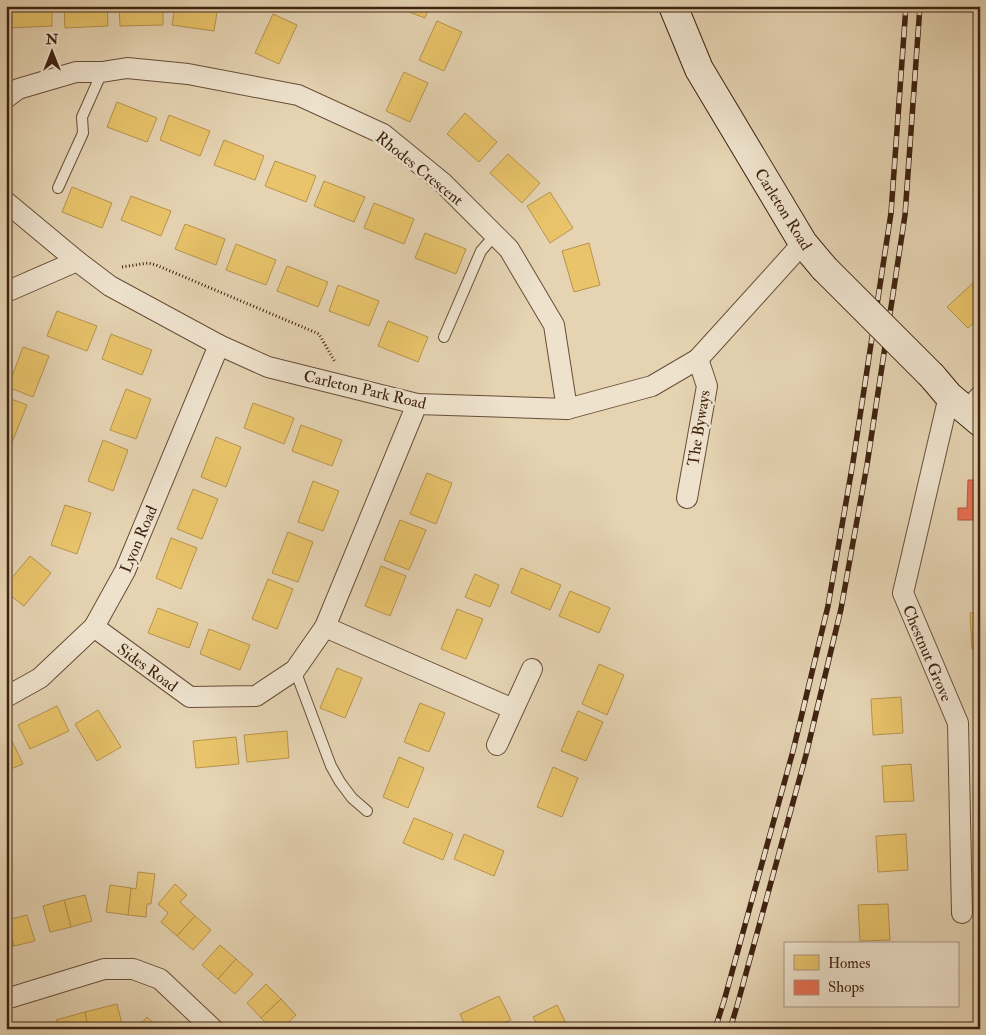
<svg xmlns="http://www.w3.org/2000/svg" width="986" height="1035" font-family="'IM FELL Double Pica',serif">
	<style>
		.homes { fill: #e9c46a; stroke: #b6934f }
		.shops { fill: #e76f51; stroke: #b5583d }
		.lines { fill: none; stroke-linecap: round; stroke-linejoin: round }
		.lane-casing { stroke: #684e38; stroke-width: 12 }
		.street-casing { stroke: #684e38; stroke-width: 22 }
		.secondary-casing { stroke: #3f220f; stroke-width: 30 }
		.path { stroke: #3f220f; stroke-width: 3; stroke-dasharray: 1 2.5; stroke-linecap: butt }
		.lane { stroke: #eee2cd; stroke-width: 10 }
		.street { stroke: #eee2cd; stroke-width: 20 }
		.secondary { stroke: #eee2cd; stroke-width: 28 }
		.rail-casing { stroke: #3f220f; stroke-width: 5.5 }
		.rail { stroke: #eee2cd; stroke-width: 4; stroke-dasharray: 11; stroke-linecap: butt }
		.secondary-bridge-casing { stroke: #3f220f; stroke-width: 30; stroke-linecap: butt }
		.secondary-bridge { stroke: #eee2cd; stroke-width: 28 }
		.labels { text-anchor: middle; stroke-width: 5; stroke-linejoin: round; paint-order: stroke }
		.street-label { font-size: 16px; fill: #3f220f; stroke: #eee2cd }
	</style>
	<rect width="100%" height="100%" fill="#e5d3b2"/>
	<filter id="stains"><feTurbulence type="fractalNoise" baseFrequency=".004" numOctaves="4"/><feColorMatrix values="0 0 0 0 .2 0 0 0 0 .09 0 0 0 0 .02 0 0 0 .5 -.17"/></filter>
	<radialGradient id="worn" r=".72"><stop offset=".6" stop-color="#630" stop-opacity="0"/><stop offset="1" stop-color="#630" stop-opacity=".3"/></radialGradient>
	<!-- homes -->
	<g class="homes">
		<polygon points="8,6 52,6 52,26 9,28"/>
		<polygon points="64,6 107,6 108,26 65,28"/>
		<polygon points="119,6 163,6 163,25 120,26"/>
		<polygon points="175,6 218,6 214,31 172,25"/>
		<polygon points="393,6 430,6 425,18"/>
		<polygon points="273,14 297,25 279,64 255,53"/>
		<polygon points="437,21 462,32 444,71 419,60"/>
		<polygon points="404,72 428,83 410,122 386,111"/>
		<polygon points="117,102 157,118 147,142 107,127"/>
		<polygon points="465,113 497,142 479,162 447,134"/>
		<polygon points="169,115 210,131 200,156 160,140"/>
		<polygon points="224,140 264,156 255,180 214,165"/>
		<polygon points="508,154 540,183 522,203 490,173"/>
		<polygon points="275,161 316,176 306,202 265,186"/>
		<polygon points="324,181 365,197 354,222 314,206"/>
		<polygon points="72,187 112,203 102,228 62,212"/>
		<polygon points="550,192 573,228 550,243 527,206"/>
		<polygon points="131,196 171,211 161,236 121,220"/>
		<polygon points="374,203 414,219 404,244 364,228"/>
		<polygon points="185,224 225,239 216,265 175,249"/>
		<polygon points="425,233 466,249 456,274 415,258"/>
		<polygon points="589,243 600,285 574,292 562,251"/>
		<polygon points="236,244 276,260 266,285 226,270"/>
		<polygon points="287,266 328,282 318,307 277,291"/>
		<polygon points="974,282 980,288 980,317 968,328 947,307"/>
		<polygon points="338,285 379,301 369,326 329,311"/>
		<polygon points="57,311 97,326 87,351 47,336"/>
		<polygon points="388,321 428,337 418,362 378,346"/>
		<polygon points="111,334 152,350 142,375 102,359"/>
		<polygon points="23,347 49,356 33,397 8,387"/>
		<polygon points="126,389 151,399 136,439 110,430"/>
		<polygon points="6,397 27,405 11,445 6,443"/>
		<polygon points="253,403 294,418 284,444 244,428"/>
		<polygon points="301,425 342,440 332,466 292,451"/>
		<polygon points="216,437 241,447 226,487 201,477"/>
		<polygon points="103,440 128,450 113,491 88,481"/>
		<polygon points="427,473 452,483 436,524 410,514"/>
		<polygon points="313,481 339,491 323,531 298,522"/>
		<polygon points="193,489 218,499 202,539 177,529"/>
		<polygon points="65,505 91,513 77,554 51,545"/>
		<polygon points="400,520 426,530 409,570 384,560"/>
		<polygon points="288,532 313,542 298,582 272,573"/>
		<polygon points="171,538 197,548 181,589 156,578"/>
		<polygon points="30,556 51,573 24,606 6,592 6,585"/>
		<polygon points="381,566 406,576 390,616 365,606"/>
		<polygon points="521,568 561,585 550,610 511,593"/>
		<polygon points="475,574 499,585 490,607 465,597"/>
		<polygon points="268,579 293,589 277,629 252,619"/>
		<polygon points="570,591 610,608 599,633 559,616"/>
		<polygon points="158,608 198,623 189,648 148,633"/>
		<polygon points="457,609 483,619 466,659 441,649"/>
		<polygon points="980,612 980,649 972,649 970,613"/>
		<polygon points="209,629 250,645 240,670 200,654"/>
		<polygon points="599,664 624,675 607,715 582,704"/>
		<polygon points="337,668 362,678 345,718 320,708"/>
		<polygon points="901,697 903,733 873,735 871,699"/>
		<polygon points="420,703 445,713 429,752 404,742"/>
		<polygon points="57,706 69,731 30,749 18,725"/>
		<polygon points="98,710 121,747 97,761 75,724"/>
		<polygon points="578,711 603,722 586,761 561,751"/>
		<polygon points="287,731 289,758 247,762 244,735"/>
		<polygon points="236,737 239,764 196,768 193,741"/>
		<polygon points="11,739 23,764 6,771 6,742"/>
		<polygon points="399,757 424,768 408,808 383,797"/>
		<polygon points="911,764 914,801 884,802 882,766"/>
		<polygon points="553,767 578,778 562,817 537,807"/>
		<polygon points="414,818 453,834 443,860 403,843"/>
		<polygon points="464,834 504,851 494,876 454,859"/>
		<polygon points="906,834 908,870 878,872 876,836"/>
		<polygon points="138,872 155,874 151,904 147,904 146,917 128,915 131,888 136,889"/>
		<polygon points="175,884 187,895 180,902 195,916 177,936 161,922 168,913 158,904"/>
		<polygon points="110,885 131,888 128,915 106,912"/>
		<polygon points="85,895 92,921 71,927 64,900"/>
		<polygon points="64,900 71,927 50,932 43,906"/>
		<polygon points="888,904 890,940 860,941 858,905"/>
		<polygon points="27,915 35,941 14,946 7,920"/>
		<polygon points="195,916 211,930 193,950 177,936"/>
		<polygon points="7,920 14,946 6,948 6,920"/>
		<polygon points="220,945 236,959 218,979 202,965"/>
		<polygon points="236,959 253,974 235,994 218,979"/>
		<polygon points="266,984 281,999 261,1018 247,1003"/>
		<polygon points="499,996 511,1020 492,1029 467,1029 460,1014"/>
		<polygon points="281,999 296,1015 281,1029 272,1029 261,1018"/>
		<polygon points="117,1004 122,1024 111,1027 111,1029 88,1029 85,1012"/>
		<polygon points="557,1005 569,1029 539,1029 533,1017"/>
		<polygon points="85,1012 88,1029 58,1029 56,1020"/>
		<polygon points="147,1017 160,1029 136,1029"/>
	</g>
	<!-- shops -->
	<polygon class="shops" points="968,480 980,480 980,561 975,561 975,520 958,520 958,508 967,508"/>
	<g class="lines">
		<defs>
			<g id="lane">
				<polyline points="58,188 83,133 82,117 102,72"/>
				<polyline points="444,337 481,251 495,235"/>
				<polyline points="295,670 331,766 340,782 352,798 367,811"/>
			</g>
			<g id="street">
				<polyline points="6,98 18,89 76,72 102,72 127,68 188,74 298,95 383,134 443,183 509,249 554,325 567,409"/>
				<polyline points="6,202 77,261 110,286 219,345 268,367 417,404 567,409 652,386 698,359 803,243"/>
				<polyline points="6,292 77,261"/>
				<polyline points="949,396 903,593 958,723 962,913"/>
				<polyline points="967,411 980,396"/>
				<polyline points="687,498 707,386 698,359"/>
				<polyline points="94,627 190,697 256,696 295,670 325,627 417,404"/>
				<polyline points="325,627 513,709"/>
				<polyline points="6,697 40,678 94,627 125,571 219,345"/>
				<polyline points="497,745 532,669"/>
				<polyline points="6,999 104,969 133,969 160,979 213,1029"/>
			</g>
			<g id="secondary">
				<polyline points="673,6 699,69 803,243 824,268"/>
				<polyline points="932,376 949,396 980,422"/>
			</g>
		</defs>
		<!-- lane casing -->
		<use href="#lane" class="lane-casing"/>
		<!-- street casing -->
		<use href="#street" class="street-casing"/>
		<!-- secondary casing -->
		<use href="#secondary" class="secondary-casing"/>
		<!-- path -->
		<polyline class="path" points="122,267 148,263 156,265 319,334 335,362"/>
		<!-- lane -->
		<use href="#lane" class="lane"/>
		<!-- street -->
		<use href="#street" class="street"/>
		<!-- secondary -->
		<use href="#secondary" class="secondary"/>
		<defs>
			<g id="rail">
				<polyline points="715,1029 724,1001 793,751 828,606 853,462 891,213 906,6"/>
				<polyline points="730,1029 737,1006 806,755 841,609 867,465 905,215 920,6"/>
			</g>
		</defs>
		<!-- rail casing -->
		<use href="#rail" class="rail-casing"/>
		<!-- rail -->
		<use href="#rail" class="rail"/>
		<defs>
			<polyline id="secondary-bridge" points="824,268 932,376"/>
		</defs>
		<!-- secondary-bridge casing -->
		<use href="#secondary-bridge" class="secondary-bridge-casing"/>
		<!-- secondary-bridge -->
		<use href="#secondary-bridge" class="secondary-bridge"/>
	</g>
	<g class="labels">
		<!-- street labels -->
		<g class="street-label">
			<text transform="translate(420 168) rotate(39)" y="6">Rhodes Crescent</text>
			<text transform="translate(784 209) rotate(58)" y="6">Carleton Road</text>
			<text transform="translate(365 389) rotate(13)" y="6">Carleton Park Road</text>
			<text transform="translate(698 428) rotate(-81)" y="6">The Byways</text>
			<text transform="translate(138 539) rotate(-67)" y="6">Lyon Road</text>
			<text transform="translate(928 653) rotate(67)" y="6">Chestnut Grove</text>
			<text transform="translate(148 667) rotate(36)" y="6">Sides Road</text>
		</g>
	</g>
	<!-- margin -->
	<rect width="986" height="1035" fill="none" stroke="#e5d3b2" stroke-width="25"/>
	<rect x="8" y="8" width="971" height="1020" fill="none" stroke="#3f220f" stroke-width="2.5"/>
	<rect x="12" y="12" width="961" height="1010" fill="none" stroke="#3f220f"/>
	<!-- legend -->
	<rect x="784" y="942" width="175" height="65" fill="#eee2cd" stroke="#a89581"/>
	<rect x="794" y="955" width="25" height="15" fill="#e9c46a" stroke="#a89581"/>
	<text x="828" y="968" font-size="15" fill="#3f220f">Homes</text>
	<rect x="794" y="980" width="25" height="15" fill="#e76f51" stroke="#a89581"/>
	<text x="828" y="992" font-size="15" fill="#3f220f">Shops</text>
	<!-- north arrow -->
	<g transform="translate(52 52)" stroke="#eee2cd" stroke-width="4" paint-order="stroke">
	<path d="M0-4L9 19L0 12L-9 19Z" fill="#3f220f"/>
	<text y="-8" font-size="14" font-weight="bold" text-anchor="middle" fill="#3f220f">N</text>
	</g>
	<rect width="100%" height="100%" filter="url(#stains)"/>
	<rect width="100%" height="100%" fill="url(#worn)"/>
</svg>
